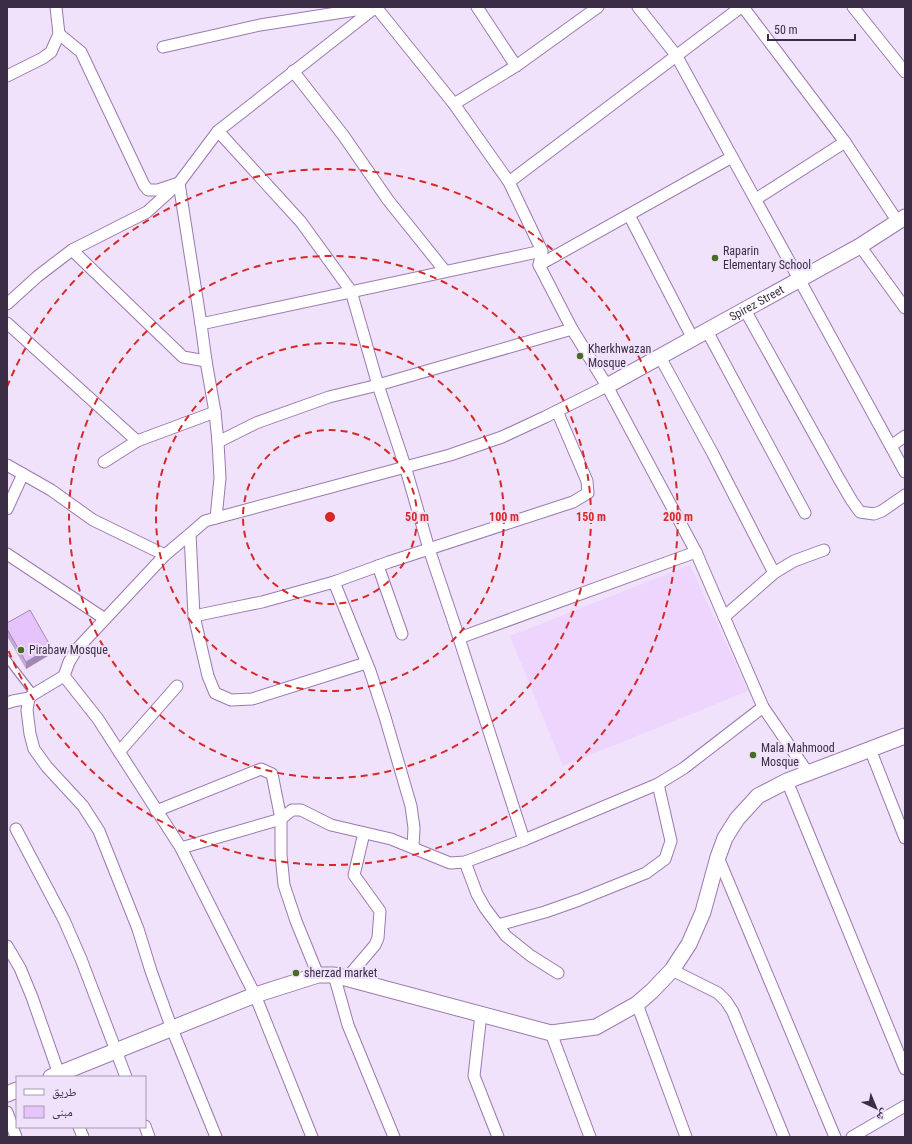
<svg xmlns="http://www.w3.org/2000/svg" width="912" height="1144" font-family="'Roboto Condensed','Noto Naskh Arabic',sans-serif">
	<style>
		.built { fill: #edd5fd }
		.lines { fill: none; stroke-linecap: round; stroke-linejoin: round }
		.lane-casing { stroke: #9b79b1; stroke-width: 8 }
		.street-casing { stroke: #9b79b1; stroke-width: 13 }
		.secondary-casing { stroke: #9b79b1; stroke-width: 17 }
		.lane { stroke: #fff; stroke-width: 5.5 }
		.street { stroke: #fff; stroke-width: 11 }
		.secondary { stroke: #fff; stroke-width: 15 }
		.wall { fill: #c5a9d8 }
		.shaded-wall { fill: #a089b0 }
		.building { fill: #e5c4fb; stroke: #a089b0 }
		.ring { fill: none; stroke: #d62828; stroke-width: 2; stroke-dasharray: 7 5 }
		.poi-dot { fill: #496c25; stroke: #f0e2fa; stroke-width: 1.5 }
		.labels { text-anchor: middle; stroke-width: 4; stroke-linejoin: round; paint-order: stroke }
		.poi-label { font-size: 12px; fill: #3b2d45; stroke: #f0e2fa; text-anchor: start }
		.street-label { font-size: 12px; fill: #3b2d45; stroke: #f0e2fa }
		.centre { fill: #d62828; stroke: #f0e2fa; stroke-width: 2 }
		.ring-label { font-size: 12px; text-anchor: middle; font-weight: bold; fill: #d62828; stroke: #f0e2fa; stroke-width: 4; stroke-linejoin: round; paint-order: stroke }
	</style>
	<rect width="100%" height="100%" fill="#f0e2fa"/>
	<!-- built -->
	<polygon class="built" points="690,565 748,691 563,766 510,636"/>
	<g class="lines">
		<defs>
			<polyline id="lane" points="7,659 34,694"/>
			<g id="street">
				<polyline points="376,7 454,104 509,182 542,251 539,265 572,329 607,386 696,552 763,707 808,773"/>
				<polyline points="477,7 516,66"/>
				<polyline points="638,7 676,55 905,472"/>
				<polyline points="743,7 845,142 898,222"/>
				<polyline points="853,7 905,72"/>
				<polyline points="59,34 81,52 144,185 148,190 158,190 179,183 201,324"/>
				<polyline points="163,47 260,25 375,7"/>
				<polyline points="293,71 343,135 388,200 445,271"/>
				<polyline points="7,76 43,58 51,52 59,34 56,7"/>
				<polyline points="454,104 516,66 598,7"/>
				<polyline points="218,131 301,222 351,291 378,385 405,466 429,549 459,638 524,840"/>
				<polyline points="509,182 741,7"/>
				<polyline points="756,199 845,142"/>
				<polyline points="629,215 693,339"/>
				<polyline points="860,246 905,308"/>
				<polyline points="72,250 183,357 206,361"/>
				<polyline points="539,265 732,157"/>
				<polyline points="7,304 38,276 72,250 147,212 179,183 218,131 376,7"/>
				<polyline points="745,310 838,477 852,501 860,512 874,514 882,511 905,495"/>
				<polyline points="7,323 137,441"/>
				<polyline points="707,331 805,513"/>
				<polyline points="660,357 713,454 774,573"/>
				<polyline points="218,442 256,423 329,397 378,385 572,329"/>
				<polyline points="891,446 905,436"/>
				<polyline points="104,462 137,441 215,412"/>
				<polyline points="7,465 51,490 93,520 165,555"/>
				<polyline points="7,509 23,474"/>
				<polyline points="216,518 450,455 502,437 545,417 607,386"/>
				<polyline points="190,534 194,616 208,676 215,693 231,700 252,699 366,663"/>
				<polyline points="7,554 105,619"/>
				<polyline points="378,566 402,634"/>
				<polyline points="334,582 370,671 385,717 411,806 414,828 413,847"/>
				<polyline points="194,616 262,602 334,582 389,562 573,502 588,493 587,481 557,411"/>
				<polyline points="724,617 774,573 794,561 824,550"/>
				<polyline points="459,638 696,552"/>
				<polyline points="64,676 34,694 29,698 27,710 30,734 34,749 47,767 83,806 99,831 138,929 151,971 172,1029 216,1137"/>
				<polyline points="7,703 13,701 29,698"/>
				<polyline points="870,749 905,838"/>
				<polyline points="119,752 177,686"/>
				<polyline points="787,781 905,1069"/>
				<polyline points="156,811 261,769 272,774 281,819 281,855 284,885 296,921 318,975"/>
				<polyline points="16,829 64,920 81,959 126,1077"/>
				<polyline points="181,848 281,819 292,810 301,810 331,825 391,839 450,863 465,862 524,840 658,784 684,768 763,707"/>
				<polyline points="718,857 835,1137"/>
				<polyline points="465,862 477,894 485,908 506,936 531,956 558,973"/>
				<polyline points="498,925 545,912 579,900 646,873 665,859 671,841 658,784"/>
				<polyline points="7,946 20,968 32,997 60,1077"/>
				<polyline points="672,970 718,993 726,1001 733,1012 784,1137"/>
				<polyline points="334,975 348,1025 394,1137"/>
				<polyline points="346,979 375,945 378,938 380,911 354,875 364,833"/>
				<polyline points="637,1004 686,1137"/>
				<polyline points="481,1014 474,1076 498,1137"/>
				<polyline points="551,1033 590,1137"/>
				<polyline points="7,1112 16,1137"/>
				<polyline points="145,1126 149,1137"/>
				<polyline points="79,1127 83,1137"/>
				<polyline points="312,1137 255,995 181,848 98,719 64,676 69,662 77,649 165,555 190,534 205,521 216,518 220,478 218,442 215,412 206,361 201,324 542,251"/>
				<polyline points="852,1137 905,1106"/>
			</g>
			<g id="secondary">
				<path id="s1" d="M607 386 860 246 905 217"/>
				<polyline points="51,1077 255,995 318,975 334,975 551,1033 596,1027 637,1004 652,991 672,970 689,944 703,912 718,857 725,838 737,819 758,796 787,781 905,736"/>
				<polyline points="7,1094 17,1090"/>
			</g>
		</defs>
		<!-- lane casing -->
		<use href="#lane" class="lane-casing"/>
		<!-- street casing -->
		<use href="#street" class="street-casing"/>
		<!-- secondary casing -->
		<use href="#secondary" class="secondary-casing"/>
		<!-- lane -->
		<use href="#lane" class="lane"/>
		<!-- street -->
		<use href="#street" class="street"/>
		<!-- secondary -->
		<use href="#secondary" class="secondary"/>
	</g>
	<!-- wall -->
	<polygon class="wall" points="7,623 51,654 26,669 7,636"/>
	<!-- shaded-wall -->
	<polygon class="shaded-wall" points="51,647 51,654 26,669 26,662"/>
	<!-- building -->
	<polygon class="building" points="30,610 51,647 26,662 7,629 7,623"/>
	<!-- distance rings -->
	<g class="ring">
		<circle cx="330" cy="517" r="87"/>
		<circle cx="330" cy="517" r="174"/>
		<circle cx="330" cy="517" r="261"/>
		<path d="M7 387A348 348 0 1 1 7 647"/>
	</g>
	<!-- markers -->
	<g class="poi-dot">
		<circle cx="715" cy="258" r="4"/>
		<circle cx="580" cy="356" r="4"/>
		<circle cx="21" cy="650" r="4"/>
		<circle cx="753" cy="755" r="4"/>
		<circle cx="296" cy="973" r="4"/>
	</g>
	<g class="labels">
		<!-- poi labels -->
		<g class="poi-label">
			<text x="723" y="255">Raparin<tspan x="723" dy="14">Elementary School</tspan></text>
			<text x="588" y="353">Kherkhwazan<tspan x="588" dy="14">Mosque</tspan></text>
			<text x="29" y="654">Pirabaw Mosque</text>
			<text x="761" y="752">Mala Mahmood<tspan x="761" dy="14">Mosque</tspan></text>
			<text x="304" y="977">sherzad market</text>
		</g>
		<!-- street labels -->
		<g class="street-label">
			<text dy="4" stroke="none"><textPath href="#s1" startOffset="171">Spirez Street</textPath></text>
		</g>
	</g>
	<circle cx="330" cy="517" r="6" class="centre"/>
	<g class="ring-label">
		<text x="417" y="521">50 m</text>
		<text x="504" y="521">100 m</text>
		<text x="591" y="521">150 m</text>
		<text x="678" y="521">200 m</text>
	</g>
	<!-- border -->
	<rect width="912" height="1144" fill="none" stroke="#3b2d45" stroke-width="16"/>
	<!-- legend -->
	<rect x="16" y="1076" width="130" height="52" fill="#f0e2fa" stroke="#a89ab2"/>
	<rect x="24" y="1089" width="20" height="6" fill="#ffffff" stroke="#a89ab2"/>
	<text x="52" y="1096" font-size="12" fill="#3b2d45">طريق</text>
	<rect x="24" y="1106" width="20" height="12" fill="#e5c4fb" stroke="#a89ab2"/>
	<text x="52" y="1116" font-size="12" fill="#3b2d45">مبنى</text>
	<!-- north arrow -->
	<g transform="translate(876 1108) rotate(136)" stroke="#f0e2fa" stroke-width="3" paint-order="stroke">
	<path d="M0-3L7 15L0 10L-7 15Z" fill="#3b2d45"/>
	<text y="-6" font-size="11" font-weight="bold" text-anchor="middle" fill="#3b2d45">ش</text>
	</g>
	<!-- scale -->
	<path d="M768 34v6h87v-6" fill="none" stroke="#3b2d45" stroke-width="2"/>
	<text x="774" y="34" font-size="12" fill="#3b2d45" stroke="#f0e2fa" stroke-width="3" paint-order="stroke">50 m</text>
</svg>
